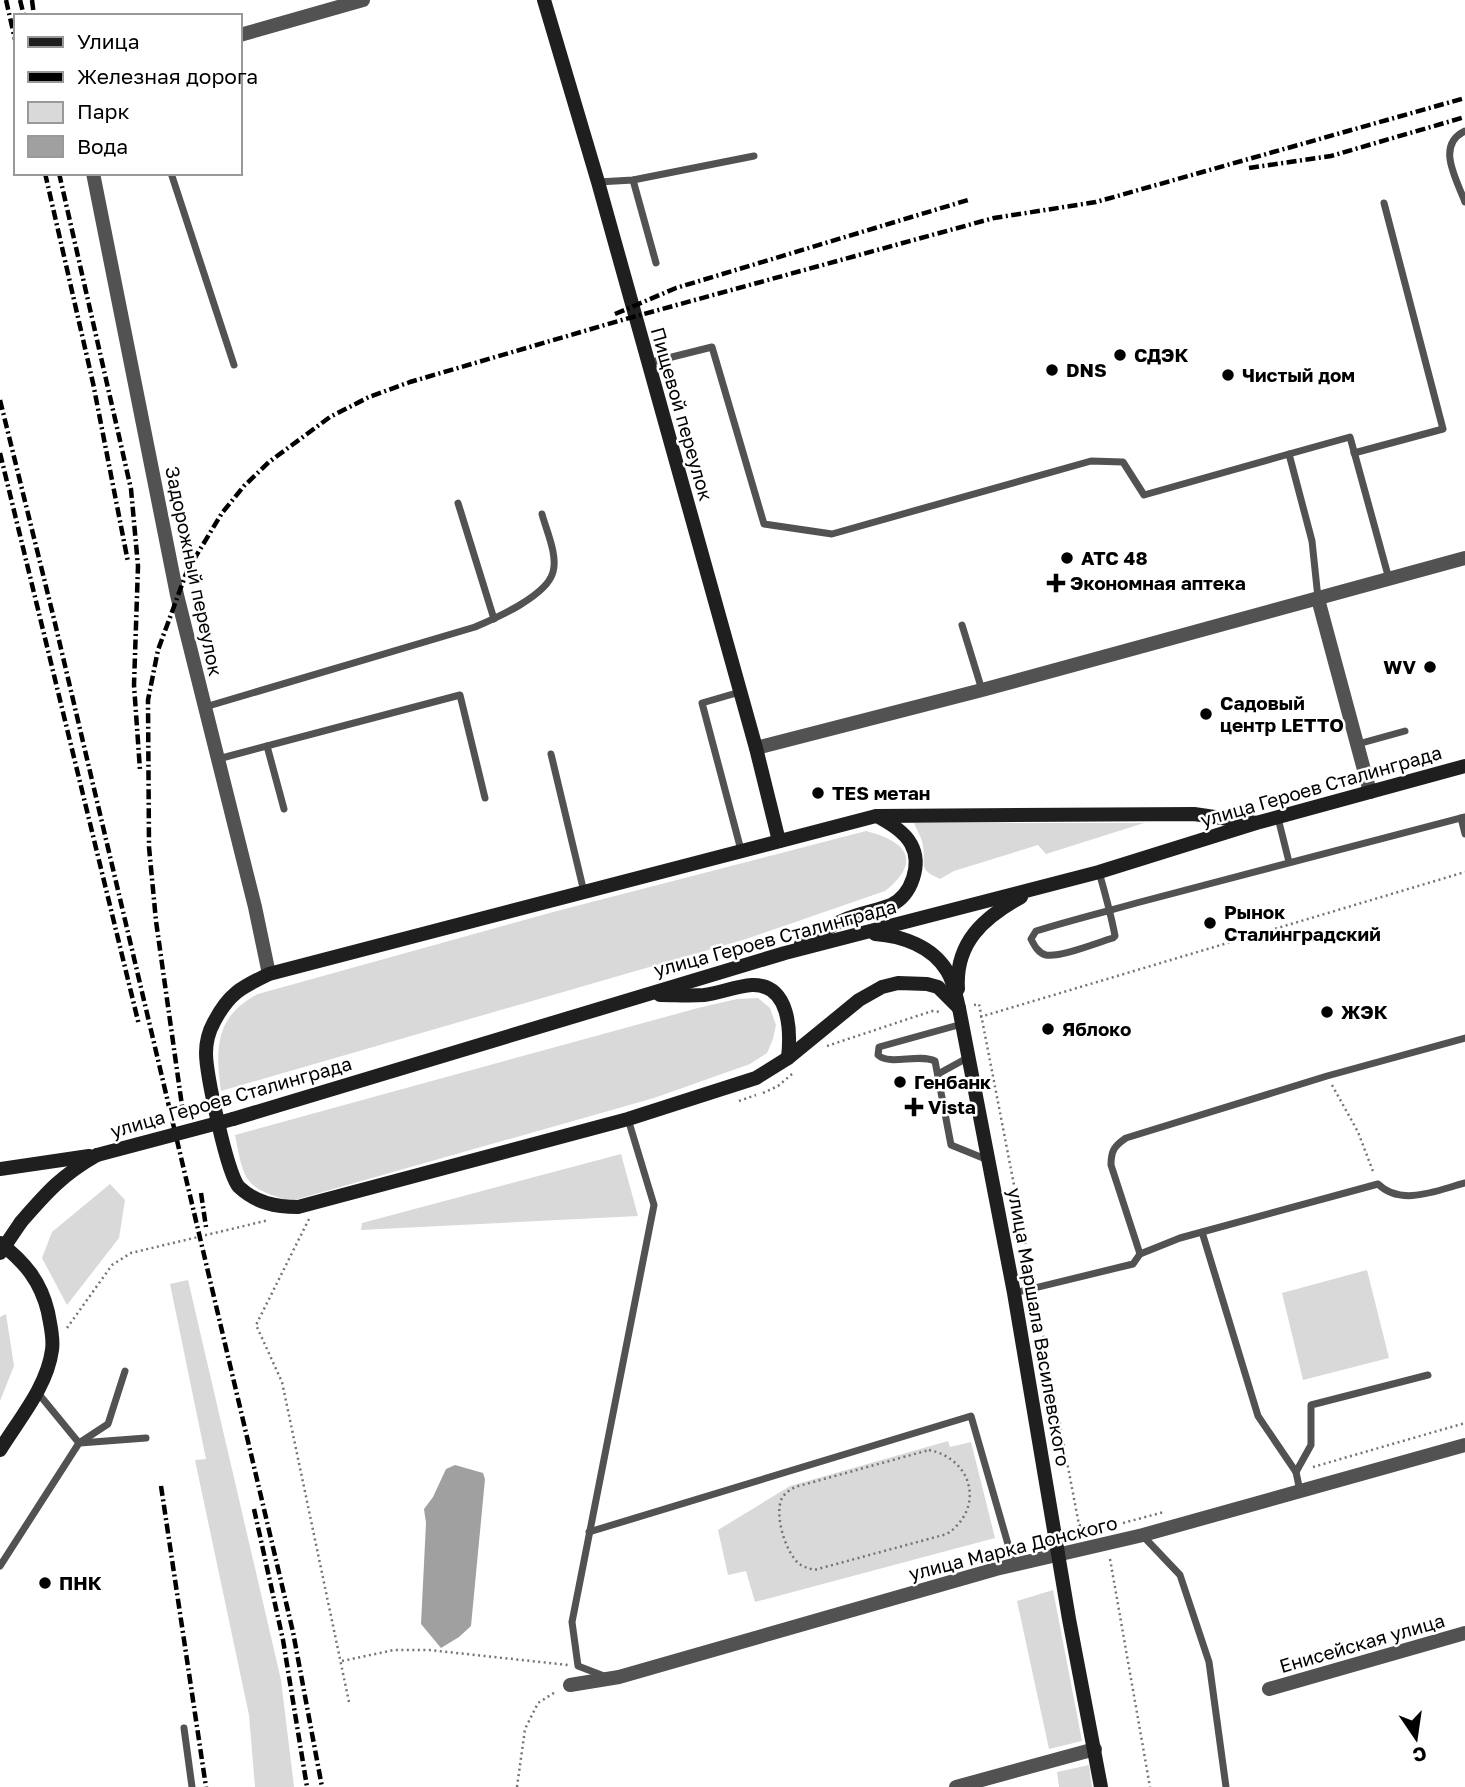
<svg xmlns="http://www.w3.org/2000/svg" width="1465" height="1787" font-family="'Golos Text',sans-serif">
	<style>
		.green { fill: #d9d9d9 }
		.water { fill: #a0a0a0 }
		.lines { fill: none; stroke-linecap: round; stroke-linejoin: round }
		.path { stroke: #747474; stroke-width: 2.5; stroke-dasharray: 2 3.5; stroke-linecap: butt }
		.lane { stroke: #525252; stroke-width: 7 }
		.street { stroke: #525252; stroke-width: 14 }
		.secondary { stroke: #1f1f1f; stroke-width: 14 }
		.rail { stroke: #000; stroke-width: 4.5; stroke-dasharray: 10 3.5 2 3.5; stroke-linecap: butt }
		.secondary-bridge { stroke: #1f1f1f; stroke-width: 14 }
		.poi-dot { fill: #000; stroke: #fff; stroke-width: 2.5 }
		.labels { text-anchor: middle; stroke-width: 5; stroke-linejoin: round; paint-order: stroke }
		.poi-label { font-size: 19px; font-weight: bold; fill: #000; stroke: #fff; text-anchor: start }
		.street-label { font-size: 19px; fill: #000; stroke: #fff }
	</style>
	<rect width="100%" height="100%" fill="#fff"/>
	<!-- green -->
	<g class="green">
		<path d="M914 823H1144L1046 854 1038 845 954 871 940 879C917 869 926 866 923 846 922 838 917 830 914 823Z"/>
		<path d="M866 831C906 841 923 861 885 891L746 939 221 1091C215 1049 215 1016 258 994L557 911Z"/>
		<path d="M758 998 770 1008 776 1025 773 1039 767 1053 750 1064 654 1098 291 1201C244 1188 244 1181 235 1135L698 1008 737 999Z"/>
		<polygon points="621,1154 638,1216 361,1230 362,1223"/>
		<polygon points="110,1184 125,1200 119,1238 67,1305 42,1258 52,1232"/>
		<polygon points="1367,1270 1389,1358 1303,1380 1282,1293"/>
		<polygon points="188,1280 281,1680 294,1787 255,1787 249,1715 195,1460 206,1459 170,1284"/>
		<polygon points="6,1314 14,1366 0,1401 0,1317"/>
		<polygon points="948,1441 950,1447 971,1442 995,1538 755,1602 746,1571 728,1575 718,1530 790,1486"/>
		<polygon points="1053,1590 1082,1741 1049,1749 1017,1601"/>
		<polygon points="1089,1765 1092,1787 1059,1787 1057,1772"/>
	</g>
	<!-- water -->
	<polygon class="water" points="455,1465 483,1473 485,1479 471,1626 459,1637 441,1648 421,1624 426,1523 424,1509 433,1497 446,1469"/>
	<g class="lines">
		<!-- path -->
		<g class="path">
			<polyline points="974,1005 979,1004 1032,1278"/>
			<polyline points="980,1017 1465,872"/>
			<polyline points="827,1046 932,1011 940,1012"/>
			<polyline points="1332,1085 1358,1132 1374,1174"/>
			<polyline points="763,1093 778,1086 792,1074"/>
			<polyline points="739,1101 756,1095"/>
			<polyline points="309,1219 256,1325 282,1382 349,1702"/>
			<polyline points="1036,1298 1079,1525 1099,1531"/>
			<polyline points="67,1328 112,1265 131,1253 269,1220"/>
			<path d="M929 1450C973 1459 985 1508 947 1534L814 1570C808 1568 803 1567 798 1563 785 1550 774 1515 782 1498 785 1493 790 1490 795 1487Z"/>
			<polyline points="1313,1467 1465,1423"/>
			<polyline points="1123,1523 1164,1512"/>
			<polyline points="1110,1559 1150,1787"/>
			<polyline points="342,1661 394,1650 429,1650 568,1665"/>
			<polyline points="517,1787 525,1729 538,1703 557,1691"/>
		</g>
		<!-- lane -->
		<g class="lane">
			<path d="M1465 131C1435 145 1457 180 1465 202"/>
			<polyline points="171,173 234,365"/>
			<polyline points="633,180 656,263"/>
			<polyline points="598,182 633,180 754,156"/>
			<polyline points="648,363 712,347 764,524 832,534 1091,461 1123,462 1144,495 1289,454 1312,541 1318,598"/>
			<polyline points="1354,453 1443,429 1384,203"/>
			<polyline points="1289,454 1350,437 1389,579"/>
			<polyline points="458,503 494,619"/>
			<polyline points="962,625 982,690"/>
			<polyline points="740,692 702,703 741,850"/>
			<path d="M205 707 475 627C496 618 547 596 553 572 558 555 546 530 542 514"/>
			<polyline points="1358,744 1405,731"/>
			<polyline points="267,746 284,809"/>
			<polyline points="551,754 584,892"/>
			<polyline points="218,759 460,695 485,798"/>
			<polyline points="1278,818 1289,862"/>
			<polyline points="1461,818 1465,834"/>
			<path d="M1099 872C1105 893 1111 914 1115 936L1113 938C1096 943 1062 957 1046 955 1038 953 1034 945 1031 939L1036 931C1071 920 1108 911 1144 901 1251 872 1358 845 1465 817"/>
			<path d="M962 1024 879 1047 878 1055C890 1066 918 1053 935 1061L951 1145 988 1160"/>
			<polyline points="938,1074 969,1057"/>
			<polyline points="1202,1232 1258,1416 1296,1472 1300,1491"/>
			<path d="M1140 1254 1111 1165C1111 1151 1114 1146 1126 1138L1327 1076 1465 1038"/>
			<path d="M1014 1293 1133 1264 1140 1254 1180 1238 1378 1184C1401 1207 1438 1190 1465 1183"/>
			<polyline points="79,1443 108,1424 125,1371"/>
			<polyline points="80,1443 146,1438"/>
			<polyline points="1296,1472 1311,1445 1311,1405 1428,1375"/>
			<polyline points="589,1532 971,1416 1014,1565"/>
			<polyline points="1143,1536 1180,1575 1209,1662 1226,1787"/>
			<polyline points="0,1566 79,1443 38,1393"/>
			<polyline points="604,1676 578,1666 572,1622 654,1205 628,1119"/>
			<polyline points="184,1728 192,1787"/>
		</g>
		<!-- street -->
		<g class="street">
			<polyline points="240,35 363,0"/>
			<polyline points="93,173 177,595 255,907 269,974"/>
			<polyline points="1318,599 1370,792"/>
			<polyline points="756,748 982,690 1465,558"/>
			<polyline points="570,1685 619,1677 996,1569 1143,1535 1465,1445"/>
			<polyline points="1269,1689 1465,1633"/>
			<polyline points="956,1787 1095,1749"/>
		</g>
		<!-- secondary -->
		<g class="secondary">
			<polyline points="544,0 598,182 756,748 779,841"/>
			<path d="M875 934C902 936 932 946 947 971 954 982 956 996 959 1008L1014 1293 1069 1619 1101 1787"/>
			<path d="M801 944C815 936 829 926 844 920 859 913 876 911 891 905 912 895 922 864 911 844 904 831 889 823 877 816"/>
			<path d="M958 989C955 943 983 918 1021 897"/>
			<path d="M660 995C675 995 689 996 704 995 720 993 736 986 752 985 790 984 791 1031 788 1058"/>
			<path d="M959 1008 938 987 927 984 898 983 882 987 859 1000 788 1058 756 1078 628 1119 298 1207C276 1207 256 1203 239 1187 227 1175 206 1072 206 1053 206 1042 209 1031 214 1022 229 993 242 987 269 974L876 816 1194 814 1256 823"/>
			<polyline points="233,1119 785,953 1099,872 1256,823 1465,766"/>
			<polyline points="0,1169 89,1156"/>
			<path d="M21 1222C47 1192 62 1175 97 1155"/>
			<path d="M0 1243C25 1262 41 1282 48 1312 50 1324 54 1338 52 1350 47 1387 19 1419 0 1450"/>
		</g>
		<!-- rail -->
		<g class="rail">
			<polyline points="6,0 16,44"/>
			<polyline points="20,0 24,16"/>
			<polyline points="32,0 34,16"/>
			<polyline points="1249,168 1331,156 1465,117"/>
			<polyline points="45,173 93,383 128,562"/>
			<polyline points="59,173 131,489 138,566 134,685 140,770"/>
			<polyline points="615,314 676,288 968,200"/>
			<polyline points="0,400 54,619 293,1632 322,1787"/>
			<polyline points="0,453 139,1025"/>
			<polyline points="184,1120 156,921 149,847 148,700 158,650 187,571 222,513 244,486 269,462 330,417 369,397 410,382 622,320 994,218 1096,202 1465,98"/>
			<polyline points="201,1193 206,1227"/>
			<polyline points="161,1486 206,1787"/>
			<polyline points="254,1509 283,1640 307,1787"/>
		</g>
		<!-- secondary-bridge -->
		<g class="secondary-bridge">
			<polyline points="97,1155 233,1119"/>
			<polyline points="0,1253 21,1222"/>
		</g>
	</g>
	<!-- markers -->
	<g class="poi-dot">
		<circle cx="1120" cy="355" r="7"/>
		<circle cx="1052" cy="370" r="7"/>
		<circle cx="1228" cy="375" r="7"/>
		<circle cx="1067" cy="558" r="7"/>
		<path d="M1052.5 572.5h7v7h7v7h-7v7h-7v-7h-7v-7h7z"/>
		<circle cx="1430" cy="667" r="7"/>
		<circle cx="1206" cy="714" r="7"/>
		<circle cx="818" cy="793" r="7"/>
		<circle cx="1210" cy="923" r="7"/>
		<circle cx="1327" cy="1012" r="7"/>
		<circle cx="1048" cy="1029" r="7"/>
		<circle cx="900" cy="1082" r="7"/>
		<path d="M910.5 1096.5h7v7h7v7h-7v7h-7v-7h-7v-7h7z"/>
		<circle cx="45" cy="1583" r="7"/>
	</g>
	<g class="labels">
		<!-- poi labels -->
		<g class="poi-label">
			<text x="1134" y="362">СДЭК</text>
			<text x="1066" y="377">DNS</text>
			<text x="1242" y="382">Чистый дом</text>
			<text x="1081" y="565">АТС 48</text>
			<text x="1070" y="590">Экономная аптека</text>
			<text x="1416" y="674" text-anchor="end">WV</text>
			<text x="1220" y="710">Садовый<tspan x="1220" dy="22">центр LETTO</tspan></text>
			<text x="832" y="800">TES метан</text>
			<text x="1224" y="919">Рынок<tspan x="1224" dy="22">Сталинградский</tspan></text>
			<text x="1341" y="1019">ЖЭК</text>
			<text x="1062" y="1036">Яблоко</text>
			<text x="914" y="1089">Генбанк</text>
			<text x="928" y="1114">Vista</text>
			<text x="59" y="1590">ПНК</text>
		</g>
		<!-- street labels -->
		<g class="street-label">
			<text transform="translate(682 414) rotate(74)" y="7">Пищевой переулок</text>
			<text transform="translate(194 571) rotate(78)" y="7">Задорожный переулок</text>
			<text transform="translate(1321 786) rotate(-16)" y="7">улица Героев Сталинграда</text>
			<text transform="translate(775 938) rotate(-15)" y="7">улица Героев Сталинграда</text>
			<text transform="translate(231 1097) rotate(-16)" y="7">улица Героев Сталинграда</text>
			<text transform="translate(1039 1327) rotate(80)" y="7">улица Маршала Василевского</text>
			<text transform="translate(1013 1548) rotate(-14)" y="7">улица Марка Донского</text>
			<text transform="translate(1362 1643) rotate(-16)" y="7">Енисейская улица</text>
		</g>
	</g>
	<!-- legend -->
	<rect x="14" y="14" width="228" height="161" fill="#ffffff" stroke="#999999" stroke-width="2"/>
	<rect x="28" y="37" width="35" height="10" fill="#1f1f1f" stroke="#999999" stroke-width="2"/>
	<text x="77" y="49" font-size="21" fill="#000000">Улица</text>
	<rect x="28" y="72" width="35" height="10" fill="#000000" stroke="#999999" stroke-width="2"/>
	<text x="77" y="84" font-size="21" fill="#000000">Железная дорога</text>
	<rect x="28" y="102" width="35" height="21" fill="#d9d9d9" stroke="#999999" stroke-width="2"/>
	<text x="77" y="119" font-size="21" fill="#000000">Парк</text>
	<rect x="28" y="136" width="35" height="21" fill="#a0a0a0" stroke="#999999" stroke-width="2"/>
	<text x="77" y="154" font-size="21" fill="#000000">Вода</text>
	<!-- north arrow -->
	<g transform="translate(1416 1738) rotate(167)" stroke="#ffffff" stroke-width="5" paint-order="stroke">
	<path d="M0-5L12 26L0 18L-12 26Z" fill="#000000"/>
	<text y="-10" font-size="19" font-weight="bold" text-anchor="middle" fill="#000000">С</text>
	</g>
</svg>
